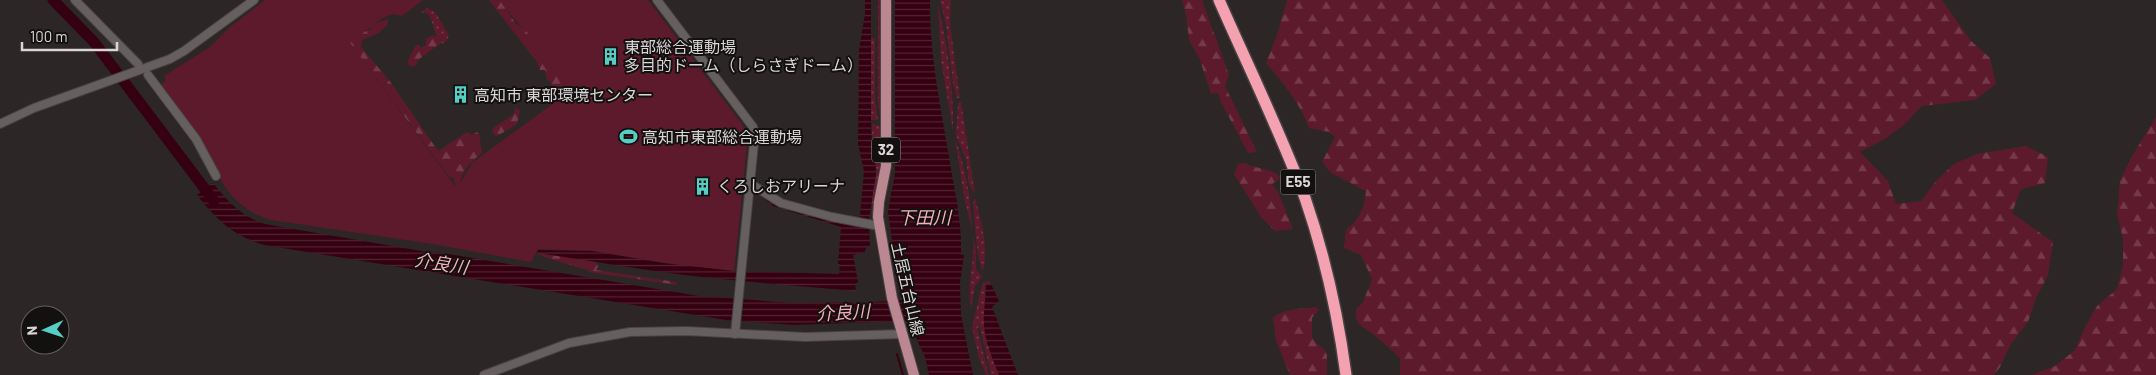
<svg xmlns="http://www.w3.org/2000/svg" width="2156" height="375" font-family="Barlow,'Noto Sans JP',sans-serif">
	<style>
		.grass { fill: url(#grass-dots) }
		.forest { fill: url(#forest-firs) }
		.pitch { fill: #5d1a2d }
		.water { fill: url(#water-rules) }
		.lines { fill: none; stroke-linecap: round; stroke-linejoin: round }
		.stream { stroke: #350011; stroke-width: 2 }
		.river { stroke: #350011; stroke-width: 11 }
		.minor-casing { stroke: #484243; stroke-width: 10 }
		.major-casing { stroke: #484243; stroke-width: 12 }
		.highway-casing { stroke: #484243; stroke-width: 14 }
		.minor { stroke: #665f60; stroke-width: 8 }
		.major { stroke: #bb8791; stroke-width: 10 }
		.highway { stroke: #f4a2b1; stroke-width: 11 }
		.labels { text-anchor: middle; stroke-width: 4; stroke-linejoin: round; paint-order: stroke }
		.shield { fill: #131010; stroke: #9e9a9b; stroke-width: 1 }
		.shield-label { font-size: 15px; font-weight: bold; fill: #dad5d6 }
		.poi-label { font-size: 16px; fill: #dad5d6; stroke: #131010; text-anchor: start }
		.street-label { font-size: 16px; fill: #dad5d6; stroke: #131010 }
		.water-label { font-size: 18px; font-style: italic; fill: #f5aebb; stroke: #131010 }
	</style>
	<defs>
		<pattern id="grass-dots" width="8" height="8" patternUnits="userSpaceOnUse" patternTransform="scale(1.25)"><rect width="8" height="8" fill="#5d1a2d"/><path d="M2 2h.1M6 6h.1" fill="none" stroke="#743a4b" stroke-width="1.8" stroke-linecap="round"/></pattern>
		<pattern id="forest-firs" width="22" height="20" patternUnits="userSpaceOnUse" patternTransform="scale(1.25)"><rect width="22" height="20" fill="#5d1a2d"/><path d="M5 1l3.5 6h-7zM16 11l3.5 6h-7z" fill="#743a4b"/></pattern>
		<pattern id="water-rules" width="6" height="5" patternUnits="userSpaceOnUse" patternTransform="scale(1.25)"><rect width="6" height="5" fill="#350011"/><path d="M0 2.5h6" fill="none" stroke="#522433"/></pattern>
	</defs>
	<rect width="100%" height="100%" fill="#2c2627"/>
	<!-- grass -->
	<g class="grass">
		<polygon points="878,0 882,0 881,119 878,104"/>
		<polygon points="940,0 951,0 950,23 960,98 957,98 953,83 946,25"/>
		<path d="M938 5C947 41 954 94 953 131L941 60Z"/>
		<path d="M427 8 435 12 449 35 446 42 440 44C434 34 434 21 427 13L421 12Z"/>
		<polygon points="871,37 875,39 875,99 878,120 871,120"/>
		<polygon points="961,101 975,194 969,184 966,159 956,135 958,103"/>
		<polygon points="872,124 881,126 881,169 874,214 872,215 872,192 876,173 876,159 872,152"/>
		<path d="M955 138C965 167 971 198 972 230L964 196Z"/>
		<path d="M975 198C981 220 989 248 983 271 977 263 974 214 973 201Z"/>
		<path d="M973 234 976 249V269L982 277 975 286 971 308C966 284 976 259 973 234Z"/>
		<polygon points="988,281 991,283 985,285 986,304 984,324 999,375 991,375 980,327 977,328 989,375 986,375 979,358 972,328 981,289 983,283"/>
	</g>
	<!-- forest -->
	<g class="forest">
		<polygon points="489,0 500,0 516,24 527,31 571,89 570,98 561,95 561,89 554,90 550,81 547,80 545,70 540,70 537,62"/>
		<polygon points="1182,0 1202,0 1229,75 1225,86 1257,152 1248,153 1221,102 1218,93 1211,94 1200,60 1189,40 1186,14"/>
		<path d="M1287 0H1942L1971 41 1990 58 1996 84 1975 100 1922 106 1904 125 1883 140 1860 152 1888 181 1896 204 1921 201 1936 181 1954 164 1977 154 2026 146 2048 157 2045 183 2021 189 2012 213 2053 242 2048 275 2036 298 2028 322 2011 344 2000 367 1994 375H1400V358L1379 339 1359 324 1356 318V310L1363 302 1372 279 1361 255 1344 248 1346 230C1360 219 1364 208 1366 191L1331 173 1322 162 1335 137 1329 132 1309 128C1300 103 1284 84 1266 63L1277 35Z"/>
		<path d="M388 19V24L379 33 362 40 361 47 392 84 438 151 467 132 472 135 477 132 479 133 482 153C472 161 459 172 461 186L456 187 453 177 450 178 447 174 350 43 357 35 371 29V25Z"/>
		<polygon points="440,30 445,40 418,60 416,65 412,67 408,64 408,60 416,45 419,45 421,48 426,45 426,39 433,35 436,37 439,35 438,31"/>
		<polygon points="516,107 520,111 517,124 499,135 495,136 492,132 493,128 513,115"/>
		<polygon points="2156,117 2156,375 2032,375 2055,366 2075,350 2085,327 2097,306 2117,289 2123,265 2123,239 2117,214 2120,181 2131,158"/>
		<path d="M1245 163C1257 170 1271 167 1281 178L1272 184 1278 192 1293 229 1275 231 1261 217 1234 174 1238 164Z"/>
		<path d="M542 252 571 254 581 260 583 258 595 259 598 267 596 270 676 282 677 285 589 272 588 270C571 265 554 261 538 254Z"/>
		<path d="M1316 307 1319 310 1312 318V337L1317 344 1324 349 1327 355V375H1290L1276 341 1273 318C1283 308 1303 309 1316 307Z"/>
	</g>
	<!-- pitch -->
	<path class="pitch" d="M265 0H423L402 16 393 14 381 19 350 43 455 186 460 183 473 162 569 92 528 33 520 26 499 0H648L742 124 748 136 734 271 683 266 592 251 538 249 531 262 433 244 271 220C247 213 225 195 217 170L161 85 166 80 164 76 210 47 230 27Z"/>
	<!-- water -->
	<g class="water">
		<path d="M865 0H871V123L872 152 875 159 876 173 869 219 870 247 867 246 864 253 853 255 858 282 855 284 856 291C805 286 753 283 702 277 647 271 593 261 537 253L538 250 592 251 663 263 734 271 839 274 840 264H838L841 227 773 206 761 196 763 194C784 213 828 220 856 225L860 215 864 171 858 144 859 50 865 14Z"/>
		<path d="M895 0H930C929 59 943 117 952 175 957 201 962 229 961 255H964L960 283 961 315 973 375H929L925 357 908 321 794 325 726 320 264 245C232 235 217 220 197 195L213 183C227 201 242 217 265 224L433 253 437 254V252L699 296 793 303 850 302 857 303 903 300 898 284 888 211 895 173Z"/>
		<path d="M991 284 999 301 992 307 1018 375H999C993 360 985 342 984 325 983 313 986 298 986 285Z"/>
	</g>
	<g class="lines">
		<!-- stream -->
		<polyline class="stream" points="897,354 903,375"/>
		<!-- river -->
		<polyline class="river" points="53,0 94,42 214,201"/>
		<defs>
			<g id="minor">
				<polyline points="75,0 138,64"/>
				<polyline points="657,0 753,127 755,133 735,334"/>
				<polyline points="148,75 196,139 216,176"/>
				<polyline points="0,124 34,108 170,59 184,51 254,0"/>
				<polyline points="751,184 781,203 832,217 879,226"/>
				<polyline points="484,375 569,343 630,332 686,331 805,337 902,334"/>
			</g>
			<polyline id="major" points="886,0 886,166 879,202 878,217 892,298 914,375"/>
			<path id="highway" d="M1219 0C1248 66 1280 131 1305 198 1325 256 1338 315 1346 375"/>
		</defs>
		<!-- minor casing -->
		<use href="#minor" class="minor-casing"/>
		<!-- major casing -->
		<use href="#major" class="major-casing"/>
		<!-- highway casing -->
		<use href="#highway" class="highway-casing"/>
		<!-- minor -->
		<use href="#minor" class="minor"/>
		<!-- major -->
		<use href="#major" class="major"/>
		<!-- highway -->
		<use href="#highway" class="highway"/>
	</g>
	<!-- icons -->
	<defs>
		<symbol id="building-bare" viewBox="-9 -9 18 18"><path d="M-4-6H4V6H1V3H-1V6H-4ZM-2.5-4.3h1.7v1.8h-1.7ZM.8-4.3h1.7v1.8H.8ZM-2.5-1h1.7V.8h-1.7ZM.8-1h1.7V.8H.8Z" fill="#56cec3" stroke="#131010" stroke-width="2.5" paint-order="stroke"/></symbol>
		<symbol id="stadium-bare" viewBox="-9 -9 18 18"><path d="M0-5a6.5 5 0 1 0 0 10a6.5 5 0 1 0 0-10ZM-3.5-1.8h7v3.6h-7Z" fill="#56cec3" stroke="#131010" stroke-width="2.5" paint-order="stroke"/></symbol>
	</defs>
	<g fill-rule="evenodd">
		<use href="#building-bare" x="598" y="44" width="25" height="25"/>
		<use href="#building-bare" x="448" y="82" width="25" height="25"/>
		<use href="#stadium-bare" x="616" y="124" width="25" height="25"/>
		<use href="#building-bare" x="690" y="174" width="25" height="25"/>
	</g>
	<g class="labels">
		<!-- shield labels -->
		<g class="shield">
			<rect x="872" y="137.5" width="28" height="25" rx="4"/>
			<rect x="1280.5" y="169.5" width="35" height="25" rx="4"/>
		</g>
		<g class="shield-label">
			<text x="886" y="155">32</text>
			<text x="1298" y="187">E55</text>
		</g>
		<!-- poi labels -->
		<g class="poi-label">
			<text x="624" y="53">東部総合運動場<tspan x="624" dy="18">多目的ドーム（しらさぎドーム）</tspan></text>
			<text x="474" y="101">高知市 東部環境センター</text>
			<text x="642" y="143">高知市東部総合運動場</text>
			<text x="717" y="192">くろしおアリーナ</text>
		</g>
		<!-- street labels -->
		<g class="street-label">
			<text transform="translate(908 289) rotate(77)" y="6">土居五台山線</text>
		</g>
		<!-- water labels -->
		<g class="water-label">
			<text x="924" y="224">下田川</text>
			<text transform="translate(441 264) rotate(9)" y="6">介良川</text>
			<text transform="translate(843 313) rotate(-3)" y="6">介良川</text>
		</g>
	</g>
	<!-- north arrow -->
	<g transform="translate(45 330) rotate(267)"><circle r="24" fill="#131010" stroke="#635f5f"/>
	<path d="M0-4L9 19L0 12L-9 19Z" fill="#56cec3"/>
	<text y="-8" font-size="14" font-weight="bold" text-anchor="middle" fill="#dad5d6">N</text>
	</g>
	<!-- scale -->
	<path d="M22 42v8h95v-8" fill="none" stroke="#dad5d6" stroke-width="2.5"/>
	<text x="30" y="42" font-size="15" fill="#dad5d6" stroke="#131010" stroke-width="4" paint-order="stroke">100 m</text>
</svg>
